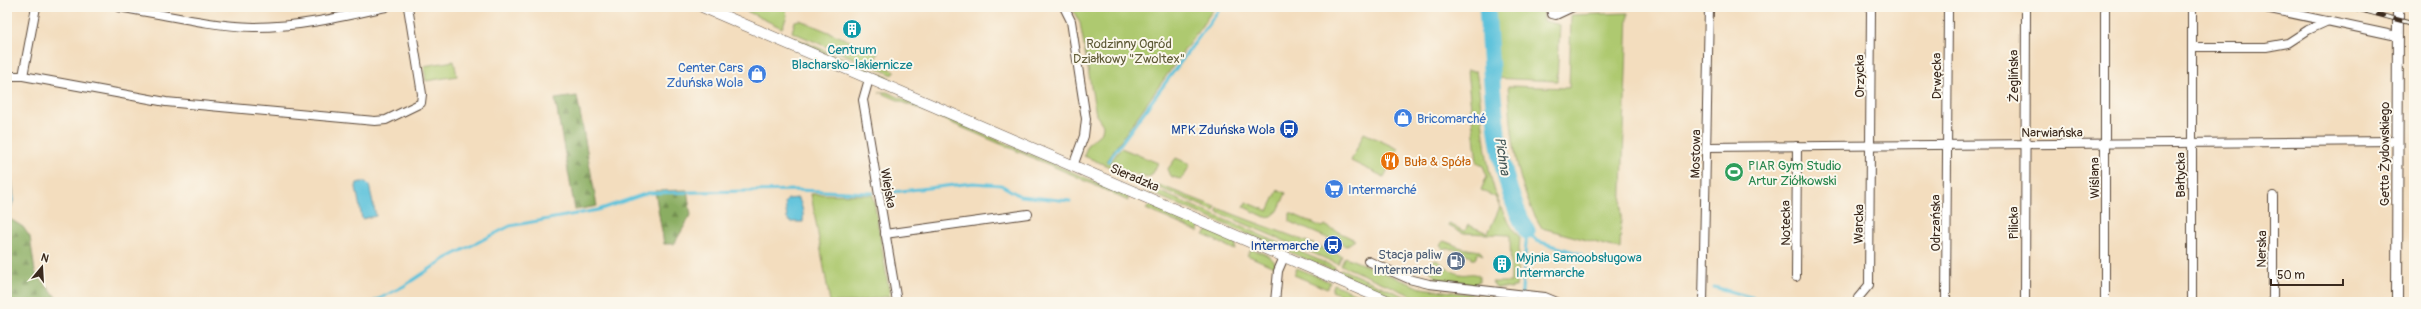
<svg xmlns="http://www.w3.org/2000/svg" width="2421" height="309" font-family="Pangolin,sans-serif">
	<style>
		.green { fill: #aec96f; stroke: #747a46 }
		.forest { fill: url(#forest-firs); stroke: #626c40 }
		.water { fill: #5dc2db; stroke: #4c767c }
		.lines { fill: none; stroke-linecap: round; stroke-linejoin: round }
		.stream { stroke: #5dc2db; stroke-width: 3 }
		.river { stroke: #5dc2db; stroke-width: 17 }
		.minor-casing { stroke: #574536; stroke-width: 10 }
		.tertiary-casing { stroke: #574536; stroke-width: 12 }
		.secondary-casing { stroke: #574536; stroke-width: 12 }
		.minor { stroke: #fff; stroke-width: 8 }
		.tertiary { stroke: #fff; stroke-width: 10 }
		.secondary { stroke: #fff; stroke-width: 11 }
		.rail-casing { stroke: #3b2a1e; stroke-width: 4.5 }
		.rail { stroke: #fbf7ec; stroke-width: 3; stroke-dasharray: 9; stroke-linecap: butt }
		.labels { text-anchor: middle; stroke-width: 4; stroke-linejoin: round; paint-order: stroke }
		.park-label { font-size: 13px; fill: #5e5a36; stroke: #fbf7ec }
		.culture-label { font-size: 13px; fill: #0d838f; stroke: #fbf7ec }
		.shop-label { font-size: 13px; fill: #366cbe; stroke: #fbf7ec; text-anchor: start }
		.street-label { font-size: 13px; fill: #3b2a1e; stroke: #fbf7ec }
		.transit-label { font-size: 13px; fill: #164399; stroke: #fbf7ec; text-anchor: end }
		.food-label { font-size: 13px; fill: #c56008; stroke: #fbf7ec; text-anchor: start }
		.leisure-label { font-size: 13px; fill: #27864d; stroke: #fbf7ec; text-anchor: start }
		.service-label { font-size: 13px; fill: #4e5e75; stroke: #fbf7ec; text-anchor: end }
		.water-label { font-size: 14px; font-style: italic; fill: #455857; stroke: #fbf7ec }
	</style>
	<defs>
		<pattern id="forest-firs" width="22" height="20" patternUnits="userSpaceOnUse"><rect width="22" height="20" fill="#8aad62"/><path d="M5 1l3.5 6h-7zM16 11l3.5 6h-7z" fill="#728d50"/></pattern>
	</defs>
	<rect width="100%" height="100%" fill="#fbf7ec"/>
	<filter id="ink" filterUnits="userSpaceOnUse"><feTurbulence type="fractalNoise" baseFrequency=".025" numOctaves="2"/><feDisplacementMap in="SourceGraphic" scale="8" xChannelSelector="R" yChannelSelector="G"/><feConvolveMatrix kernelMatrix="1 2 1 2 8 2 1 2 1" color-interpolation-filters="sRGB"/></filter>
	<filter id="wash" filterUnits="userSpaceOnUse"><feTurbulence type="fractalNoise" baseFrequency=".012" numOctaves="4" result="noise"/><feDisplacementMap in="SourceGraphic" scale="16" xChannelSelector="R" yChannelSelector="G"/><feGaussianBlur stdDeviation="0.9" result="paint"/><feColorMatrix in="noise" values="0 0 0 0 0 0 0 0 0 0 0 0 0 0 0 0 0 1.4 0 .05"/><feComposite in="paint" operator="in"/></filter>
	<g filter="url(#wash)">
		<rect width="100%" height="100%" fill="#f3ddbe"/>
		<!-- green -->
		<g class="green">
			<polygon points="738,7 781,7 786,10 787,16 782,28"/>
			<polygon points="1071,7 1215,7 1106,161 1110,163 1121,148 1158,163 1152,175 1148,177 1115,169 1084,156 1088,144 1102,132 1103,125 1096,115 1080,23"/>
			<polygon points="1487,7 1543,7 1544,21 1560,25 1557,81 1492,78"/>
			<path d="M1628 13 1620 249 1542 228C1515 186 1512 135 1508 86L1569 88 1571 15Z"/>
			<polygon points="800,20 869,49 870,46 879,48 875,62 895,71 893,75 792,32 795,21"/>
			<polygon points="793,37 890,78 883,78 794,40"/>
			<polygon points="454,61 457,76 426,81 424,66"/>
			<path d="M1467 71H1476C1486 126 1481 193 1520 238L1516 287H1512V289L1496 287 1492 282H1511L1510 235 1464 233 1448 226 1449 224 1465 231 1468 225 1488 233 1500 207 1495 197 1481 190 1487 176 1483 166 1477 163Z"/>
			<polygon points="879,92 887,92 1128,196 1128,201 1073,175"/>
			<polygon points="1364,133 1398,149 1384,177 1351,161"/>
			<polygon points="1176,158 1190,164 1185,175 1180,179 1172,177 1167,170"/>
			<polygon points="1159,185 1216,207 1214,211 1155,186"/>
			<polygon points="1151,188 1335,267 1334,271 1149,192"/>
			<polygon points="1278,190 1286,193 1278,211 1272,216 1265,217 1244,207 1246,202 1268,211"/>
			<polygon points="811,194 873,195 890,296 853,302 830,302"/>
			<polygon points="1150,205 1199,226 1198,232 1146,209"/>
			<path d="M1218 208C1259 225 1301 238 1342 256L1338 264 1217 212Z"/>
			<polygon points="1290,213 1322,227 1324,225 1355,240 1346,246 1290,222"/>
			<polygon points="1208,230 1236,242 1235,250 1204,235"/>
			<polygon points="1444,241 1462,248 1480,251 1483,255 1478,253 1475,259 1472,259 1471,256 1454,249 1443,249 1440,244"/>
			<path d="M1252 249C1261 253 1276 256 1276 268L1247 255Z"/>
			<polygon points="1345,257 1421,288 1507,299 1510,302 1427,302 1341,265"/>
			<path d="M1436 260C1444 264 1450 272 1460 274 1468 276 1471 271 1479 276V281L1473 285 1438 280 1430 271 1432 261Z"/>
			<polygon points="1297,268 1330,282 1327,289 1294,275"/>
			<path d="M1341 269 1418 302C1397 302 1359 282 1339 273Z"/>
			<polygon points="1334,284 1363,297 1366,302 1356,302 1332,291"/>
		</g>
		<!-- forest -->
		<g class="forest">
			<polygon points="577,96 597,206 575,210 555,99"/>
			<polygon points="687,190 691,215 674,244 664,244 655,191"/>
			<polygon points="10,219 23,227 30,237 35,272 60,302 7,302 7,226"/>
		</g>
		<!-- water -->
		<g class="water">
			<polygon points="7,176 12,181 14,199 11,208 7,209"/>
			<polygon points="361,182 366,182 369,185 376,216 362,219 356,187 357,183"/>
			<path d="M798 198C802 203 804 215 803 222H791L787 219 785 202 788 199Z"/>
		</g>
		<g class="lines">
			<!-- stream -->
			<g class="stream">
				<polyline points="1108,161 1221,7"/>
				<polyline points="883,193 973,183 1001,185 1020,196 1070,201"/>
				<polyline points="1527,231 1537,241 1581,254"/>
				<polyline points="1714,287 1769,302"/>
				<polyline points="373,302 404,286 445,259 510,226 598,210 648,193 796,190 873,193"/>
				<polyline points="1521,302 1527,231"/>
			</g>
			<!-- river -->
			<path class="river" d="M1487 7C1492 76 1492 171 1527 231"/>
		</g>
	</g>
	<g filter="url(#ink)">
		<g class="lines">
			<defs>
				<g id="minor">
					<path d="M118 7C163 14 209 26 254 27 299 27 342 17 386 7"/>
					<polyline points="1064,7 1071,21 1086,119 1084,136 1073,166"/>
					<polyline points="1551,7 1552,14 1556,15 1573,7"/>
					<polyline points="2261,7 2397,36"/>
					<polyline points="2192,47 2266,47 2288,43 2308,30 2328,21"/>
					<polyline points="7,76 23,76 166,102 375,121 386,120 421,103 422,94 408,7"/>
					<polyline points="23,76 36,7"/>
					<polyline points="869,79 863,100 897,302"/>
					<polyline points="1708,147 2397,141"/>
					<polyline points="885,234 1028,214"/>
					<polyline points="1368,261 1409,279 1429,284 1545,297 1557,302"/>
					<polyline points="1796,277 1797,146"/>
					<polyline points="1858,298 1869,285 1871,7"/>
					<polyline points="1275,302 1278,271 1284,257"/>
					<polyline points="1703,302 1709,7"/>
					<polyline points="1946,302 1948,7"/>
					<polyline points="2025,302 2026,7"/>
					<polyline points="2105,302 2105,7"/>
					<polyline points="2192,302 2192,7"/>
					<polyline points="2273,302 2273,196"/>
				</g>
				<polyline id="tertiary" points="2397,302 2398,7"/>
				<polyline id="secondary" points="703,7 1390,302"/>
			</defs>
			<!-- minor casing -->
			<use href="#minor" class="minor-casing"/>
			<!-- tertiary casing -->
			<use href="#tertiary" class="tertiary-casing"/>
			<!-- secondary casing -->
			<use href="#secondary" class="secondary-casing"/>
			<!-- minor -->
			<use href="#minor" class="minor"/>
			<!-- tertiary -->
			<use href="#tertiary" class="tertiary"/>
			<!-- secondary -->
			<use href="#secondary" class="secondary"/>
			<defs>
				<polyline id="rail" points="2350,7 2414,24"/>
			</defs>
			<!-- rail casing -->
			<use href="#rail" class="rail-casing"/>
			<!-- rail -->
			<use href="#rail" class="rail"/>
		</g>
	</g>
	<!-- icons -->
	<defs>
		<symbol id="building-disc" viewBox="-11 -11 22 22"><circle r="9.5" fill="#0f9aa8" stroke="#fbf7ec"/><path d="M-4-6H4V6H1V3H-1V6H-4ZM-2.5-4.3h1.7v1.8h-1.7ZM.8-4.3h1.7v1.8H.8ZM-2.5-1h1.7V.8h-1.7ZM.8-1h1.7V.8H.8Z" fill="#fff"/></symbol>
		<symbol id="shop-disc" viewBox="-11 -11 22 22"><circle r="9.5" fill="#3f7fe0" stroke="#fbf7ec"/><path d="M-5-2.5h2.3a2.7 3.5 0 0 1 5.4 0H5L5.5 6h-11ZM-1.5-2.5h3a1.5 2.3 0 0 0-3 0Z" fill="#fff"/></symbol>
		<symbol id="bus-disc" viewBox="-11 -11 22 22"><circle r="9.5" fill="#1a4fb4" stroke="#fbf7ec"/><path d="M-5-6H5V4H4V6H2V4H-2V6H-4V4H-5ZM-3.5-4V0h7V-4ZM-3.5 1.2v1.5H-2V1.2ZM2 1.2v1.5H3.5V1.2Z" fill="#fff"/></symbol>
		<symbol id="restaurant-disc" viewBox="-11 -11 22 22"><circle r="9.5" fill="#e8710a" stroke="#fbf7ec"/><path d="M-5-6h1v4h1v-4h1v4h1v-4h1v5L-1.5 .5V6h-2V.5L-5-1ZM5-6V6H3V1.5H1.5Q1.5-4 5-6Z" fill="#fff"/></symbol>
		<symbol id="stadium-disc" viewBox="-11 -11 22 22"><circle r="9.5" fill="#2e9e5b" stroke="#fbf7ec"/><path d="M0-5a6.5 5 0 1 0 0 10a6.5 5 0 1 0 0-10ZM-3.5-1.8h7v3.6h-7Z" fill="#fff"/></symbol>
		<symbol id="supermarket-disc" viewBox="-11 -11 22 22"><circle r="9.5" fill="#3f7fe0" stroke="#fbf7ec"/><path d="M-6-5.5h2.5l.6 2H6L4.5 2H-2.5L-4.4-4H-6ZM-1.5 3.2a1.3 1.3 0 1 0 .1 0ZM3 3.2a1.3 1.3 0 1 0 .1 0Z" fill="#fff"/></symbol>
		<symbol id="fuel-disc" viewBox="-11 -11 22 22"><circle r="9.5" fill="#5c6f8a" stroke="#fbf7ec"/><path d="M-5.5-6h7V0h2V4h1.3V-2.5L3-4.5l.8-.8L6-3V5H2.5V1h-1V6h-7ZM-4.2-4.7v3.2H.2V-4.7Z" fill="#fff"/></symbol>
	</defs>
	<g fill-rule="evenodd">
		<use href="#building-disc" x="841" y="18" width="22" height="22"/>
		<use href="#shop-disc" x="746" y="63" width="22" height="22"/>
		<use href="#shop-disc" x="1392" y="107" width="22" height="22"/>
		<use href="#bus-disc" x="1278" y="118" width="22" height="22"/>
		<use href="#restaurant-disc" x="1379" y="150" width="22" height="22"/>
		<use href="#stadium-disc" x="1723" y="161" width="22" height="22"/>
		<use href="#supermarket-disc" x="1323" y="178" width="22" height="22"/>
		<use href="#bus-disc" x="1322" y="234" width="22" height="22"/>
		<use href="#fuel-disc" x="1445" y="250" width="22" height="22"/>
		<use href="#building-disc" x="1491" y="253" width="22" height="22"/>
	</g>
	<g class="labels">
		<!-- park labels -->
		<g class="park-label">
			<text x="1129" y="48">Rodzinny Ogród<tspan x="1129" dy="15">Działkowy "Zwoltex"</tspan></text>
		</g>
		<!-- culture labels -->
		<g class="culture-label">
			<text x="852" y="54">Centrum<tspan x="852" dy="15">Blacharsko-lakiernicze</tspan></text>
			<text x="1516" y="262" text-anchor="start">Myjnia Samoobsługowa<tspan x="1516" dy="15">Intermarche</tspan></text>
		</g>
		<!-- shop labels -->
		<g class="shop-label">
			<text x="743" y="72" text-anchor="end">Center Cars<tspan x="743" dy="15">Zduńska Wola</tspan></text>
			<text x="1417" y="123">Bricomarché</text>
			<text x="1348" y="194">Intermarché</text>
		</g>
		<!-- street labels -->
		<g class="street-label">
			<text transform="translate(1859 76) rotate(-90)" y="5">Orzycka</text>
			<text transform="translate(1936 76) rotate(-90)" y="5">Drwęcka</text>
			<text transform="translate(2013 76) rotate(-90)" y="5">Żeglińska</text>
			<text x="2052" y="137">Narwiańska</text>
			<text transform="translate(1695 154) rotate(-89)" y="5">Mostowa</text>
			<text transform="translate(2384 154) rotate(-90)" y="5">Getta Żydowskiego</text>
			<text transform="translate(2180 175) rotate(-90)" y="5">Bałtycka</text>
			<text transform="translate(1135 177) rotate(23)" y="5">Sieradzka</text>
			<text transform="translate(2094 178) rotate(-90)" y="5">Wiślana</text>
			<text transform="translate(889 188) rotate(80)" y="5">Wiejska</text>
			<text transform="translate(1785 223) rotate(-90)" y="5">Notecka</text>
			<text transform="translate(1935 223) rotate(-90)" y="5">Odrzańska</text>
			<text transform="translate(2013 223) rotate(-90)" y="5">Pilicka</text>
			<text transform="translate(1858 224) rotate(-89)" y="5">Warcka</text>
			<text transform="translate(2261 249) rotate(-89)" y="5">Nerska</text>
		</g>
		<!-- transit labels -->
		<g class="transit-label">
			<text x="1275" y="134">MPK Zduńska Wola</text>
			<text x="1319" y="250">Intermarche</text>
		</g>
		<!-- food labels -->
		<g class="food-label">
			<text x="1404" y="166">Buła &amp; Spóła</text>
		</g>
		<!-- leisure labels -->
		<g class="leisure-label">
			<text x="1748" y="170">PIAR Gym Studio<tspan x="1748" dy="15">Artur Ziółkowski</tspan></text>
		</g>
		<!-- service labels -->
		<g class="service-label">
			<text x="1442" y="259">Stacja paliw<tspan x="1442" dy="15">Intermarche</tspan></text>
		</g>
		<!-- water labels -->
		<g class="water-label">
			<text transform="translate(1503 156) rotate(81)" y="5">Pichna</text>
		</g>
	</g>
	<!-- margin -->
	<rect width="2421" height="309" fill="none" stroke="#fbf7ec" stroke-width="24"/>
	<!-- north arrow -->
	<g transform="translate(42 267) rotate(18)" stroke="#fbf7ec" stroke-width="3" paint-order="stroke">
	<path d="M0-3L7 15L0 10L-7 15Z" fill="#3b2a1e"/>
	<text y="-6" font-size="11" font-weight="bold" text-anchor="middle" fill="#3b2a1e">N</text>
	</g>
	<!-- scale -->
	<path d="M2271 279v6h72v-6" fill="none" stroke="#3b2a1e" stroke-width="2"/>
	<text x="2277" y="279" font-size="12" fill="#3b2a1e" stroke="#fbf7ec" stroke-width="3" paint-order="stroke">50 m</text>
</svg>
